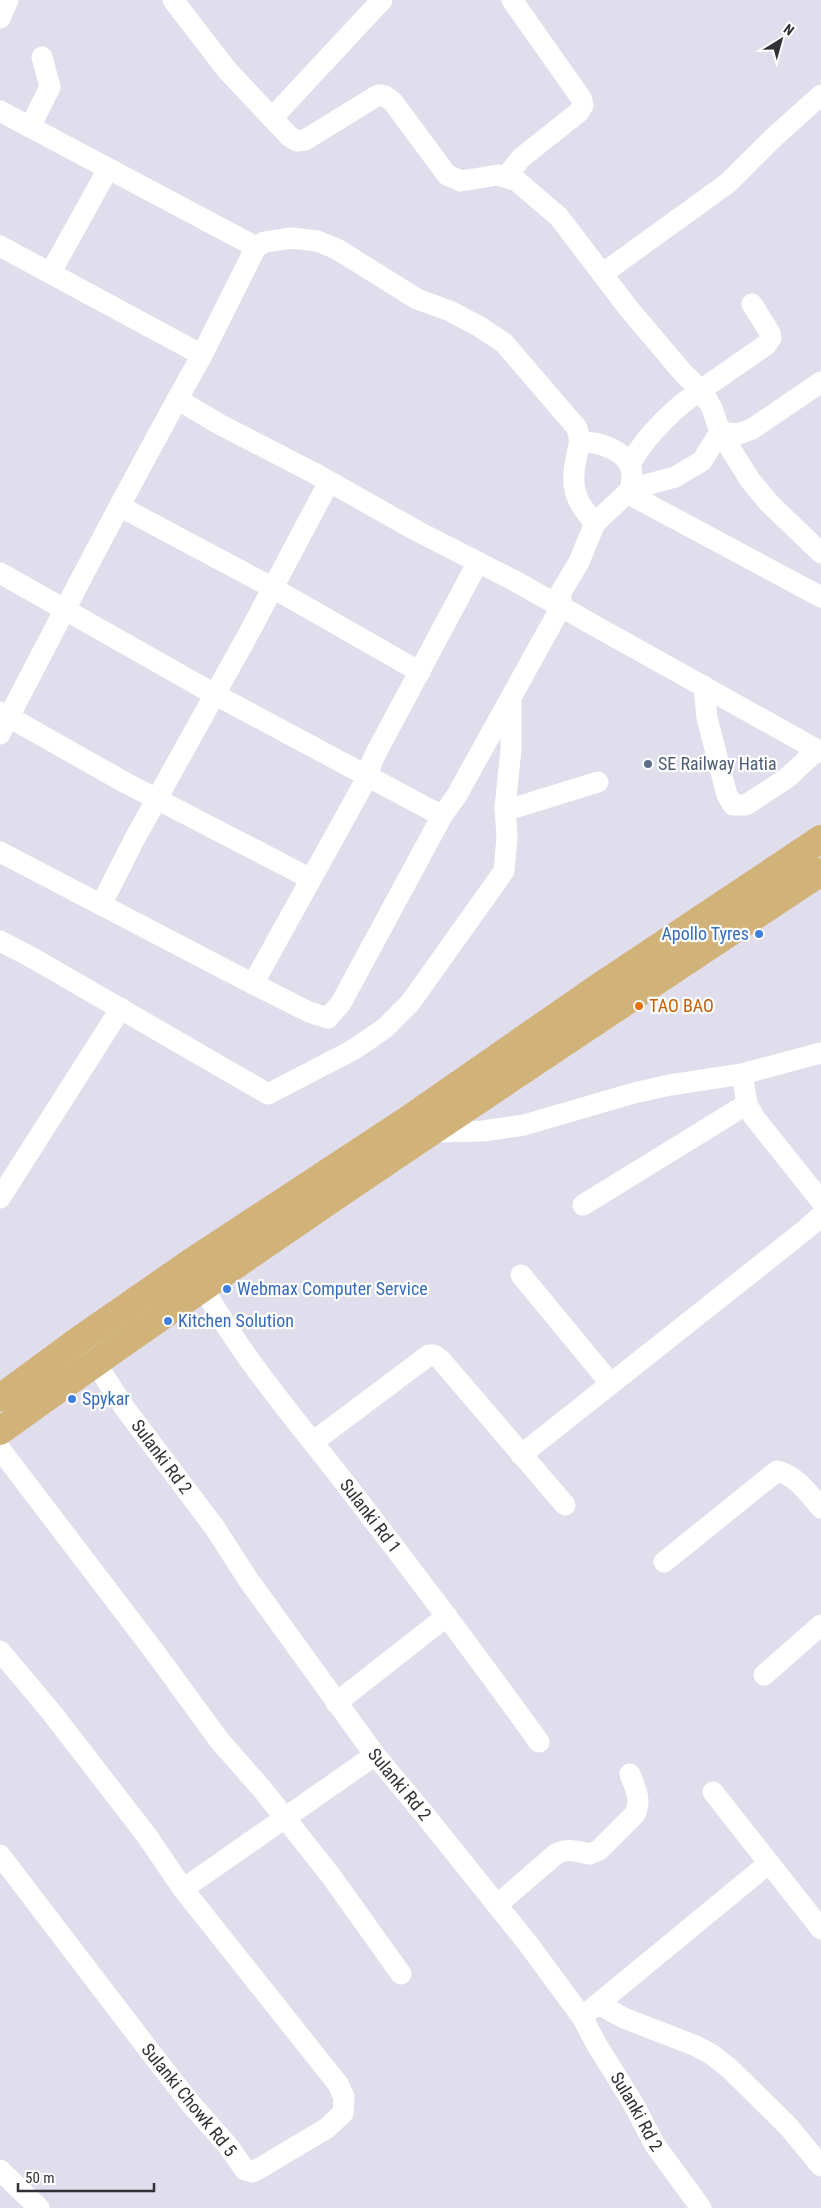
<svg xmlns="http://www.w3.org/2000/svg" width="821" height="2208" font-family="'Roboto Condensed',sans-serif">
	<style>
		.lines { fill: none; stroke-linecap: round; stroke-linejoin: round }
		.minor { stroke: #fff; stroke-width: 21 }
		.major { stroke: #d1b379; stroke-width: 28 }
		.service-dot { fill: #5c6f8a; stroke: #fff; stroke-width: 2 }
		.shop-dot { fill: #3f7fe0; stroke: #fff; stroke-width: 2 }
		.food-dot { fill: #e8710a; stroke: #fff; stroke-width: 2 }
		.labels { text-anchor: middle; stroke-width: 4.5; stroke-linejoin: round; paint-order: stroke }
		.service-label { font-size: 18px; fill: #4e5e75; stroke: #fff; text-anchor: start }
		.shop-label { font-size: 18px; fill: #366cbe; stroke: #fff; text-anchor: start }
		.food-label { font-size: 18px; fill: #c56008; stroke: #fff; text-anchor: start }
		.street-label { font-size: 18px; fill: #313036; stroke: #fff }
	</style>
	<rect width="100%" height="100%" fill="#e0ddec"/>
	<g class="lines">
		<!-- minor -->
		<g class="minor">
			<polyline points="173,0 227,70 289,136 297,141 305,140 378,95 385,96 393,102 447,175 461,181 498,175 517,181 559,217 629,309 684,374 701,390 766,345 771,338 770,333 752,304"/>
			<polyline points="0,18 8,0"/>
			<polyline points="0,111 256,247"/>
			<polyline points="272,118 382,0"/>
			<polyline points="30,127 50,87 42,57"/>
			<polyline points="506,177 521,158 579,112 583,105 581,98 512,0"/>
			<path d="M0 246 202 355C132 480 66 607 0 734"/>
			<polyline points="51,272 108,169"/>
			<polyline points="602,274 728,183 772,139 821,95"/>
			<path d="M202 355 256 247 265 242 292 238 317 241 337 249 417 299 450 311 480 327 504 343 577 428C581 442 579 445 576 459 570 487 575 501 595 523"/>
			<polyline points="177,399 219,424 314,473 417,531 513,580 821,752"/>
			<path d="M581 442C597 441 626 450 631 469 633 474 631 483 631 489L675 477 702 461 720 432 750 480 769 503 821 553"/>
			<path d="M623 456 633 459C648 434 676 406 701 390L712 408 720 432 738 434 752 429 821 382"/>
			<polyline points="121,507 273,588 420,672"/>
			<polyline points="0,573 214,694 442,816"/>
			<polyline points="704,686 707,718 727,795 733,805 746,805 787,778 817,750"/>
			<polyline points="0,712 124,782 311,879"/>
			<polyline points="505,808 517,807 598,782"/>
			<polyline points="0,852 230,972 309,1012 328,1018 341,1003 442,816 457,795 561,607 561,592 579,562 595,523 627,493 821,597"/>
			<polyline points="101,905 134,840 250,631 329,482"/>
			<polyline points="0,941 31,957 268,1094 353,1050 385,1028 410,1003 504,871 507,837 505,808 511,749 511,702"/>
			<polyline points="253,984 368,776 371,764 377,751 478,562"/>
			<polyline points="742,1074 747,1104 754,1117 821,1201"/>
			<polyline points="431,1132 483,1131 524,1125 634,1093 670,1085 742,1074 821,1053"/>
			<polyline points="0,1198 121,1008"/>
			<polyline points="583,1205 747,1104"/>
			<polyline points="521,1275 611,1384"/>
			<path id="s1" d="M203 1287C243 1360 298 1422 348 1487 413 1571 477 1656 539 1742"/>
			<path id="s2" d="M95 1362 124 1407 215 1528 247 1578 375 1755 420 1809 529 1945 582 2017 597 2045 634 2105 655 2145 701 2208"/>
			<polyline points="313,1442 429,1355 434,1355 440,1359 565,1505"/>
			<polyline points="0,1449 154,1651 219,1740 262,1789 331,1876 401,1974"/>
			<polyline points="521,1455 805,1230 821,1216"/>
			<path d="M664 1562 777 1471C797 1476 808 1493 821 1508"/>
			<polyline points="0,1651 52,1713 147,1836 183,1889 338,2084 344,2097 343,2113 327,2128 260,2168 252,2172 245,2170 229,2147 191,2104 155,2058 0,1855"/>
			<polyline points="764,1675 821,1625"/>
			<polyline points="336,1703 447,1616"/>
			<polyline points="713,1792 821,1929"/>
			<polyline points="183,1889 375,1755"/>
			<path d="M497 1905 556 1854C570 1847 576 1852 590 1854L599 1850 635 1814C642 1800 635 1788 630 1774"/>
			<polyline points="598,2004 624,2018 696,2046 711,2054 729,2068 788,2126 821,2166"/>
			<polyline points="588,2012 769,1863"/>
			<polyline points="0,2170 39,2208"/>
		</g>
		<!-- major -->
		<g class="major">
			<polyline points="0,1398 79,1340 190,1263 406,1121 596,989 821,839"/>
			<path d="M0 1431C269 1237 545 1055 821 872"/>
		</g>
	</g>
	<!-- markers -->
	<circle class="service-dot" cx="648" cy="764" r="5"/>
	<g class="shop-dot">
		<circle cx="759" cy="934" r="5"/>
		<circle cx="227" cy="1289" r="5"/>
		<circle cx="168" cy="1321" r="5"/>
		<circle cx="72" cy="1399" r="5"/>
	</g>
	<circle class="food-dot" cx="639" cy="1006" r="5"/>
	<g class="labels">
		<!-- service labels -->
		<g class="service-label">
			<text x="658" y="770">SE Railway Hatia</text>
		</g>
		<!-- shop labels -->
		<g class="shop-label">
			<text x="749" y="940" text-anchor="end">Apollo Tyres</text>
			<text x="237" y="1295">Webmax Computer Service</text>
			<text x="178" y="1327">Kitchen Solution</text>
			<text x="82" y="1405">Spykar</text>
		</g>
		<!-- food labels -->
		<g class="food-label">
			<text x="649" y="1012">TAO BAO</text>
		</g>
		<!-- street labels -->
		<g class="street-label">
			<text dy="6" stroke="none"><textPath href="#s2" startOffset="116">Sulanki Rd 2</textPath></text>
			<text dy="6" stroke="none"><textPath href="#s1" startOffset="284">Sulanki Rd 1</textPath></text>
			<text dy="6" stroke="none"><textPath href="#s2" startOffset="521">Sulanki Rd 2</textPath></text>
			<text transform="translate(189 2100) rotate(51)" y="6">Sulanki Chowk Rd 5</text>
			<text dy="6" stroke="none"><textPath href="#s2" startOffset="926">Sulanki Rd 2</textPath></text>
		</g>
	</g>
	<!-- north arrow -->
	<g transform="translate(781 40) rotate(37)" stroke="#ffffff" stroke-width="4" paint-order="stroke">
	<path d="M0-4L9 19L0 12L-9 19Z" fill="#313036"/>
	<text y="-8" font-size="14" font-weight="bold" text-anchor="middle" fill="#313036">N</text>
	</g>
	<!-- scale -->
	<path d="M18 2183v8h136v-8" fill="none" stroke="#313036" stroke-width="2.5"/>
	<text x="25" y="2183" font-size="15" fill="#313036" stroke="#ffffff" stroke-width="4" paint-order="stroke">50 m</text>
</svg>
